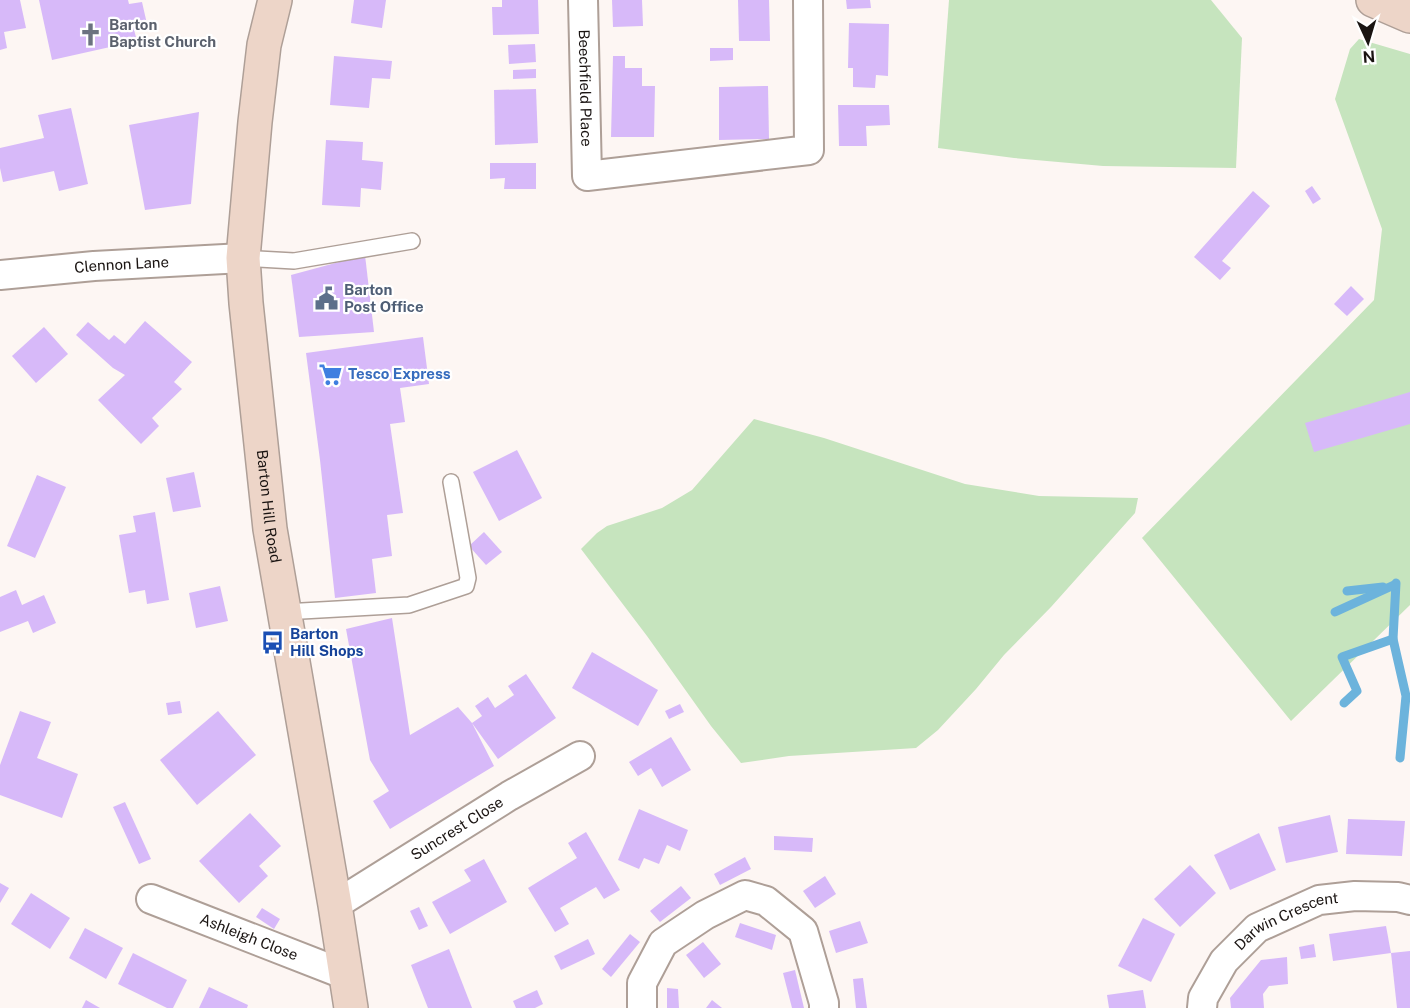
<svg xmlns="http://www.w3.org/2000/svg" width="1410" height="1008" font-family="'Public Sans',sans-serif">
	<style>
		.green { fill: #c6e4be }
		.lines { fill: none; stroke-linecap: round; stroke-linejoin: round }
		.stream { stroke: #6cb3dc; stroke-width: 9 }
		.building { fill: #d7b9f9 }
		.lane-casing { stroke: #ae9f97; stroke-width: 18 }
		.street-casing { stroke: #ae9f97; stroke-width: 32 }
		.secondary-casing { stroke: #ae9f97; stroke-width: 36 }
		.lane { stroke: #fff; stroke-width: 15 }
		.street { stroke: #fff; stroke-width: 28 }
		.secondary { stroke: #edd5c8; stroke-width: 33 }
		.labels { text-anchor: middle; stroke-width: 4.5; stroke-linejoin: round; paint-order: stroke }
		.worship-label { font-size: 15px; font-weight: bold; fill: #5b616d; stroke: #fff; text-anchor: start }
		.street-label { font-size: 15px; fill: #1a1412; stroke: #fff }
		.service-label { font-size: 15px; font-weight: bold; fill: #4e5e75; stroke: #fff; text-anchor: start }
		.shop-label { font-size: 15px; font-weight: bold; fill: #366cbe; stroke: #fff; text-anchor: start }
		.transit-label { font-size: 15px; font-weight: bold; fill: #164399; stroke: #fff; text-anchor: start }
	</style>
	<rect width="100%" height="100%" fill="#fdf6f3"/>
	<!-- green -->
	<g class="green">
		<polygon points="949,0 1211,0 1242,38 1236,168 1103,166 1014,158 938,148"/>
		<polygon points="1359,39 1410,54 1410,605 1291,721 1142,538 1374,300 1382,229 1335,99 1350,49"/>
		<polygon points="754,419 824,438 965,484 1039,496 1138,498 1135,513 1051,607 1004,655 976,689 938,730 916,748 789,756 741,763 711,726 647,636 581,549 597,533 607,526 662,508 692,490"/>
	</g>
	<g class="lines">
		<!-- stream -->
		<g class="stream">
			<polyline points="1396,583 1393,639 1406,696 1400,758"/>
			<polyline points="1347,591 1383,587"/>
			<polyline points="1335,612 1394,585"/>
			<polyline points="1344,703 1357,691 1342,657 1393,639"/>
		</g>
	</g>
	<!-- building -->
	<g class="building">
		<polygon points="0,0 20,0 26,28 4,32 7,48 0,50"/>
		<polygon points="39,0 128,0 129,4 142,2 147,24 133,26 137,41 52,60"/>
		<polygon points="354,0 386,0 382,28 351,23"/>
		<polygon points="502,0 538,0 539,34 493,35 492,7 502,7"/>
		<polygon points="612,0 642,0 643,26 613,27"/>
		<polygon points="738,0 769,0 770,41 739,41"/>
		<polygon points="846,0 870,0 871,8 847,9"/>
		<polygon points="849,23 889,24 888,76 876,75 875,88 853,87 853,68 848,68"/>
		<polygon points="535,44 536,62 509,64 508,45"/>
		<polygon points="710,48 733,48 733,60 710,61"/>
		<polygon points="334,56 392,61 390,79 372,78 369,108 330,105"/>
		<polygon points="613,56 625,56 625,68 642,68 642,86 655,86 654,137 611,137"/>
		<polygon points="536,69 536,78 513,79 513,70"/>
		<polygon points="768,86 769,139 719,140 719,87"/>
		<polygon points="536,89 538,143 495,145 494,90"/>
		<polygon points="838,105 889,105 890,125 866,126 867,146 839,146"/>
		<polygon points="71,108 88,184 59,191 54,171 3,182 0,168 0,148 44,138 38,115"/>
		<polygon points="199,112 191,204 145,210 129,125"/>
		<polygon points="326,140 363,142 362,160 383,162 381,190 361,188 360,207 322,205"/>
		<polygon points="490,163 536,163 536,189 504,189 505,178 490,179"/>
		<polygon points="1312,186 1321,199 1313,204 1305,191"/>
		<polygon points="1253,191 1270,206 1222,261 1231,268 1220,280 1194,257"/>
		<polygon points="365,255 374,332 299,337 291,275"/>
		<polygon points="1351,286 1364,299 1347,316 1334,304"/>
		<polygon points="145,321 192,362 174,382 182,389 152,418 159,426 141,444 98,400 125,375 113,368 76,335 88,322 109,340 114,335 125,344"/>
		<polygon points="44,327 68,354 36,383 12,356"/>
		<polygon points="423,337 429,384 400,388 405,422 390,424 403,513 387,515 392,556 372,559 376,593 335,598 320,460 306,353"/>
		<polygon points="1410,392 1410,424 1314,452 1305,423"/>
		<polygon points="517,450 542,498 499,521 473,472"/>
		<polygon points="194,472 201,507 173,512 166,478"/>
		<polygon points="37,475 66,487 35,558 7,546"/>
		<polygon points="155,512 169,600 147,604 145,590 129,593 119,535 136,532 133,516"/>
		<polygon points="484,532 502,552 486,565 469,546"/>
		<polygon points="220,586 228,621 196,628 189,593"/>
		<polygon points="16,590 22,605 44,595 56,623 33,633 28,621 0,632 0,597"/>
		<polygon points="392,618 410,735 458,707 472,723 482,716 475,706 488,697 495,708 514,695 508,686 526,674 556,718 498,759 472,723 494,766 390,829 373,801 389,791 370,760 346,629"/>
		<polygon points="592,652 658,690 638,726 572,688"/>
		<polygon points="180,701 182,713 168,715 166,703"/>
		<polygon points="680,704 684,712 669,719 665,711"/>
		<polygon points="20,711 51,722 37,758 78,774 62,818 0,795 0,765"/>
		<polygon points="218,711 256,755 197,805 160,760"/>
		<polygon points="671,737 691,770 662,787 651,768 638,776 629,762"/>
		<polygon points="125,802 151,859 139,864 113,807"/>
		<polygon points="639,809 688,830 680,851 667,845 659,864 644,858 639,869 618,860"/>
		<polygon points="250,813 281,846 259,866 268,876 239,903 199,861"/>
		<polygon points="1330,815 1338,852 1286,863 1278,827"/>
		<polygon points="1348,819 1405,821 1402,856 1346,854"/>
		<polygon points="586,832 620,890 604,899 596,887 560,908 569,924 555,932 528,888 577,858 568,843"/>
		<polygon points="1259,833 1276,870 1230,890 1214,855"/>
		<polygon points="774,836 813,838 812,852 774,850"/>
		<polygon points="745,857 751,869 720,885 714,874"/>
		<polygon points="484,859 507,902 450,934 432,902 471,881 464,870"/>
		<polygon points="1190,865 1216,893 1180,927 1154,899"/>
		<polygon points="825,876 836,894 815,908 803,891"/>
		<polygon points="0,883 9,888 0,903"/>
		<polygon points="681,886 691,898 660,922 650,911"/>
		<polygon points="31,893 70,918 50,949 11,924"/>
		<polygon points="419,907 428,926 419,930 410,911"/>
		<polygon points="262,908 280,919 274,929 256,917"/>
		<polygon points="1143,918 1175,934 1151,982 1118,966"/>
		<polygon points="860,921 868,943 836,953 829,931"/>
		<polygon points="740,923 776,935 772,950 735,937"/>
		<polygon points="1386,926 1391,953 1333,961 1329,934"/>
		<polygon points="85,928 123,948 106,979 69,958"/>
		<polygon points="630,934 640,942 611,977 602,969"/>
		<polygon points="588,939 595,954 561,970 554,956"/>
		<polygon points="703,942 721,964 704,978 686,955"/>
		<polygon points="1314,944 1316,957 1301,959 1299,947"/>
		<polygon points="449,949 472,1008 428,1008 411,965"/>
		<polygon points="1410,951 1410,1008 1397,1008 1391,953"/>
		<polygon points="133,953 187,980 173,1008 167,1008 118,984"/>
		<polygon points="1287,957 1288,984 1269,986 1263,994 1264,1008 1231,1008 1230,998 1261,960"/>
		<polygon points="795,970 804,1008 792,1008 783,973"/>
		<polygon points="863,978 867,1008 856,1008 853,979"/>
		<polygon points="209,987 248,1005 247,1008 199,1008"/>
		<polygon points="667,988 678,989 679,1008 667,1008"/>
		<polygon points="537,990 543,1004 535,1008 516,1008 513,1001"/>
		<polygon points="1143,990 1146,1008 1109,1008 1107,995"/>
		<polygon points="86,1000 100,1008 82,1008"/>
		<polygon points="712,1000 722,1008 706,1008"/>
	</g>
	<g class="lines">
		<defs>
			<g id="lane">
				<polyline points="243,258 294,261 412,241"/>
				<polyline points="284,612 409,605 466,586 468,578 451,482"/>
			</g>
			<g id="street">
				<path id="s1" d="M583 0 587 176 809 150 808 0"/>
				<path id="s2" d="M0 275 94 266 243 258"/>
				<path id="s3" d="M151 899 346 975"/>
				<path id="s4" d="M335 905 509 796 580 756"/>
				<polyline points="642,1008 642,983 663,943 705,915 745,895 766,901 803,931 824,1003 824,1008"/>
				<path id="s5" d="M1202 1008 1203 998 1224 961 1257 928 1319 900 1355 896 1398 897 1410 900"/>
			</g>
			<g id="secondary">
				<path id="s6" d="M275 0 264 45 255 122 243 258 246 303 270 529 335 905 351 1008"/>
				<polyline points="1373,0 1410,16"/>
			</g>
		</defs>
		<!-- lane casing -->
		<use href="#lane" class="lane-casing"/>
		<!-- street casing -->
		<use href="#street" class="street-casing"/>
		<!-- secondary casing -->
		<use href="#secondary" class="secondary-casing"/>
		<!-- lane -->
		<use href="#lane" class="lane"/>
		<!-- street -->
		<use href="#street" class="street"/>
		<!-- secondary -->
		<use href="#secondary" class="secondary"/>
	</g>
	<!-- icons -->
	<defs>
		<symbol id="church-bare" viewBox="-9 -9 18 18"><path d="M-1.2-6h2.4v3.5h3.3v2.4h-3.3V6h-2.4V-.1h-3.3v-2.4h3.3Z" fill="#6b7280" stroke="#fff" stroke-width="2.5" paint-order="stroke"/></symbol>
		<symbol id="civic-bare" viewBox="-9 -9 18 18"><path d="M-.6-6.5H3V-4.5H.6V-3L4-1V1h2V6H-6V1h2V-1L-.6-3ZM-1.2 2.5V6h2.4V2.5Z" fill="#5c6f8a" stroke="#fff" stroke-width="2.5" paint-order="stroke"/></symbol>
		<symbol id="supermarket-bare" viewBox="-9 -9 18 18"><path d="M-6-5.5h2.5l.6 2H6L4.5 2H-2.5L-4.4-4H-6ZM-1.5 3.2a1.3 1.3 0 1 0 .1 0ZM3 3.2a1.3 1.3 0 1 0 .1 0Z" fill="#3f7fe0" stroke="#fff" stroke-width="2.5" paint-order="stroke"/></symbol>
		<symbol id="bus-bare" viewBox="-9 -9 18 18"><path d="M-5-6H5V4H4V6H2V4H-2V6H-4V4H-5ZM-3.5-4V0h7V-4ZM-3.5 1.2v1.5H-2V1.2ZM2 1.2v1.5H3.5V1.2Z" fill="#1a4fb4" stroke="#fff" stroke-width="2.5" paint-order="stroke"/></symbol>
	</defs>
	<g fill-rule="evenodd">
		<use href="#church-bare" x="74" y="18" width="33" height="33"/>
		<use href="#civic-bare" x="310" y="282" width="33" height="33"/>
		<use href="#supermarket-bare" x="314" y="358" width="33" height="33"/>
		<use href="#bus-bare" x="256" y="626" width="33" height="33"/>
	</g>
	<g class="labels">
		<!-- worship labels -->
		<g class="worship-label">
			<text x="109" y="30">Barton<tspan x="109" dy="17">Baptist Church</tspan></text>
		</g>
		<!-- street labels -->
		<g class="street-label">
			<text dy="5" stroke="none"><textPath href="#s1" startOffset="88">Beechfield Place</textPath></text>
			<text dy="5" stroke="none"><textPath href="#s2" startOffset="122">Clennon Lane</textPath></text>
			<text dy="5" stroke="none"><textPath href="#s6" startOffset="510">Barton Hill Road</textPath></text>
			<text dy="5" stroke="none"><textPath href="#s4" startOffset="144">Suncrest Close</textPath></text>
			<text dy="5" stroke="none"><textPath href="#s5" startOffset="129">Darwin Crescent</textPath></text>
			<text dy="5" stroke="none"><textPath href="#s3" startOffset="105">Ashleigh Close</textPath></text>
		</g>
		<!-- service labels -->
		<g class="service-label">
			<text x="344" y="295">Barton<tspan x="344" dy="17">Post Office</tspan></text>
		</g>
		<!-- shop labels -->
		<g class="shop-label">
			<text x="348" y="379">Tesco Express</text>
		</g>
		<!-- transit labels -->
		<g class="transit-label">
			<text x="290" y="639">Barton<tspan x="290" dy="17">Hill Shops</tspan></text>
		</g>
	</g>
	<!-- north arrow -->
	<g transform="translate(1368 42) rotate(176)" stroke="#ffffff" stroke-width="4.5" paint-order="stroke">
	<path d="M0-4.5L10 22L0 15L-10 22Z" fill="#1a1412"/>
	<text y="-9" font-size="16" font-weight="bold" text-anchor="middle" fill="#1a1412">N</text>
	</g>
</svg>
